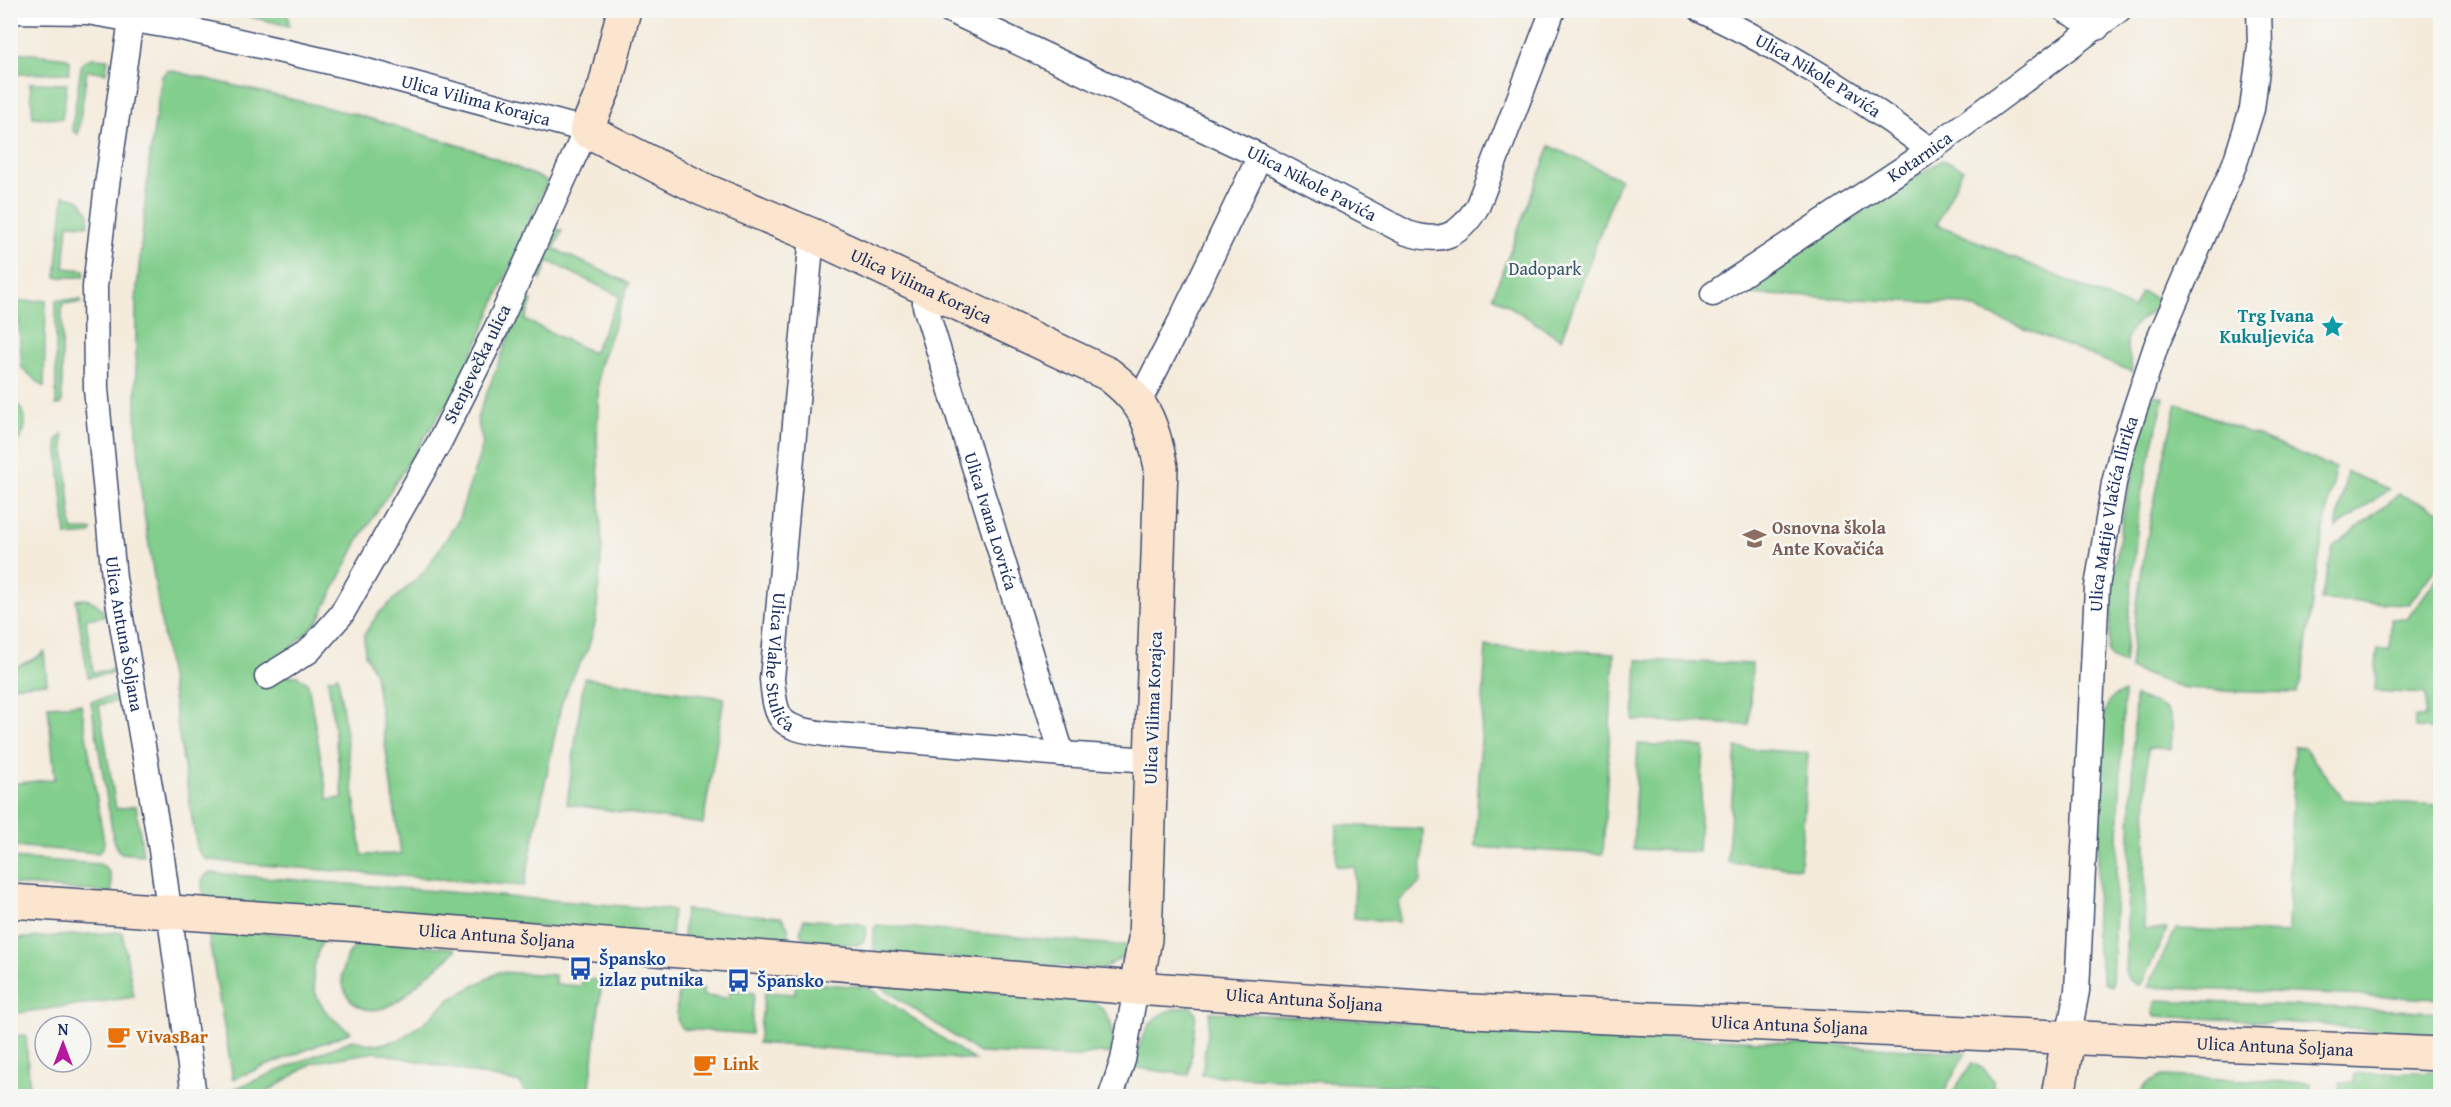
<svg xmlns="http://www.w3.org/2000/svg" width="2451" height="1107" font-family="'Gentium Book Plus',serif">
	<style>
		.green { fill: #82ce8c; stroke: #4e7e75; stroke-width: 1.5 }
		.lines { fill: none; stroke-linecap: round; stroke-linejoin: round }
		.street-casing { stroke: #3c4b71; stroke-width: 27 }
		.secondary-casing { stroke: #3c4b71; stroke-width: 36 }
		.street { stroke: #fff; stroke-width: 24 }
		.secondary { stroke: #fce5cf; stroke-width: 33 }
		.labels { text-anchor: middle; stroke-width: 5; stroke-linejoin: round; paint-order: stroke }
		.street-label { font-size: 18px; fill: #1b2f5e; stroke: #f6f6f2 }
		.park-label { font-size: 18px; fill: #35576a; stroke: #f6f6f2 }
		.culture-label { font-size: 18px; font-weight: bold; fill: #0d838f; stroke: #f6f6f2; text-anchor: end }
		.education-label { font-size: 18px; font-weight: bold; fill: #785e54; stroke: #f6f6f2; text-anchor: start }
		.transit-label { font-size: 18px; font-weight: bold; fill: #164399; stroke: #f6f6f2; text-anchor: start }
		.food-label { font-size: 18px; font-weight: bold; fill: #c56008; stroke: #f6f6f2; text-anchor: start }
	</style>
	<rect width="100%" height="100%" fill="#f6f6f2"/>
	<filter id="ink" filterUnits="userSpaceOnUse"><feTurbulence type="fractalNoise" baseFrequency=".0167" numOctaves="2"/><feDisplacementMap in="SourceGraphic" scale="12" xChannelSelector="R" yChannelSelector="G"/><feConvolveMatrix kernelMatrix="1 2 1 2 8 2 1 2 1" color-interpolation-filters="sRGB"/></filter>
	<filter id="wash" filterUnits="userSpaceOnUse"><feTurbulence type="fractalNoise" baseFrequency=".008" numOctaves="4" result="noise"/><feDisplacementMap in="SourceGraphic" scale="24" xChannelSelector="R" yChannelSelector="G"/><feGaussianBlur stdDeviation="1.35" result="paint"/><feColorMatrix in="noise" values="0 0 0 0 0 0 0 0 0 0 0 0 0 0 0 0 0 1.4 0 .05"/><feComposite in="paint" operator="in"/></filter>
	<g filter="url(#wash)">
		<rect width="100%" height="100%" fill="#f4ebdb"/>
		<!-- green -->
		<g class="green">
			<polygon points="226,11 288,11 289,26"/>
			<polygon points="16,52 67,58 70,61 69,73 17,74"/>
			<polygon points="93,58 108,59 106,73 87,70 78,134 73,131 72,128 81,67 84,61"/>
			<polygon points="169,70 358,115 481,152 547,181 460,383 359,539 318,621 292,647 257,675 298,676 308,684 328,800 343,798 328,679 338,676 362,855 401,854 375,674 365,654 364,635 378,614 424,572 458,521 483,444 477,418 524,298 532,301 525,320 593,353 620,296 548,261 541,280 534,266 553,230 556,228 562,231 554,249 629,283 599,367 597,438 602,547 596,620 588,649 572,678 561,705 524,886 226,862 205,859 197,849 142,501 136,419 136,299 150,154 162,76"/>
			<polygon points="30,83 67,84 62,119 33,117"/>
			<polygon points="1550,146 1620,179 1561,339 1493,296"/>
			<path d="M1942 160 1963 169 1937 224 2133 309 2141 292 2160 300C2153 317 2130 321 2127 339 2126 347 2132 362 2132 372L1963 304 1748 294 1754 282Z"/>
			<polygon points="64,195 80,200 89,214 88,225 68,224 64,268 84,270 84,277 56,277"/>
			<polygon points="46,300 44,387 22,368 17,302"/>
			<polygon points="56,300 81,300 81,303 62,304 62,404 56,405"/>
			<polygon points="2152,394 2164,398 2140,499 2124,664 2112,659 2108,652 2113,579 2126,498"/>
			<path d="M10 397C30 412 30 433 11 448Z"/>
			<path d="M2177 403 2335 468 2313 593 2302 679 2296 693 2220 691 2179 687 2130 669C2137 578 2155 491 2177 403Z"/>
			<polygon points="63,434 72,530 92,530 90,534 66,536 57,440"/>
			<polygon points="2347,472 2389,489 2336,528"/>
			<polygon points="2399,494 2440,511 2440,562 2409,604 2321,600 2333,547"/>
			<polygon points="2440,574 2440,730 2415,728 2415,717 2425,717 2426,694 2375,691 2377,649 2390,649 2391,619 2407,619"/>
			<path d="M83 599C94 600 101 605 105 616L86 619 93 672 113 670V673L88 677 76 600Z"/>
			<polygon points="1486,646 1614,653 1603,854 1475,847"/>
			<polygon points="44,652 47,683 11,686 11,669 36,658"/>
			<polygon points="1637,660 1752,664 1749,725 1634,720"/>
			<polygon points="584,678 724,698 703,824 567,804"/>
			<path d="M2124 693 2112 986 2104 983 2095 935 2104 713C2108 703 2112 694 2124 693Z"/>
			<polygon points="117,696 118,701 99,705 116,809 136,806 143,855 120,853 114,842 91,701"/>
			<path d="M2135 696C2173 710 2174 708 2171 749L2148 748 2144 929H2167L2143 981 2138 985 2129 980 2125 973Z"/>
			<polygon points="81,704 104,842 103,848 98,853 11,846 11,784 55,779 48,706"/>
			<polygon points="1638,744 1704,747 1698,852 1633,849"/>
			<polygon points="2294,747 2304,747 2344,800 2440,805 2440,999 2148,987 2176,929 2288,933"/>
			<polygon points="1736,748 1808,753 1800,867 1727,862"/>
			<polygon points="1337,825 1423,829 1421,882 1399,901 1399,922 1354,918 1355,867 1336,866"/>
			<path d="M10 858 99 864C113 869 111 881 112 893L11 884Z"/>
			<path d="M209 873 673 910 671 937 205 900C203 889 197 880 209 873Z"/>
			<polygon points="685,910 781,917 788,926 788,946 683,937"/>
			<path d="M804 919 861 924 866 927C866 936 865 944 855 945L806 940 800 932Z"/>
			<polygon points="877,925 1129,946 1121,958 1103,969 874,953 874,929"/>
			<path d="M210 929 324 937C304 980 311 1007 351 1032L233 1079 208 933Z"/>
			<polygon points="122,932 134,997 11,1014 11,939"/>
			<path d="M364 940 454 948 455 950C447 961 434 969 424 978 412 989 399 1003 384 1008 341 1020 326 962 364 940Z"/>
			<polygon points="499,972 555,975 555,984 581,986 583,979 602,980 589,1096 527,1096 520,1083 375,1052 321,1061 311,1064 262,1095 235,1096 234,1089 352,1040 376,1045 398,1040 425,1022 450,999"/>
			<polygon points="796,982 867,987 974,1060 758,1043 765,992 795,994"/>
			<path d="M874 982 1089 999C1112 1011 1116 1031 1110 1054L1099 1053 1074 1057 979 1053Z"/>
			<path d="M680 986 703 988V996L729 998 730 990 754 993 751 1034 683 1029C672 1021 678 999 680 986Z"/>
			<polygon points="2158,1000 2440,1012 2440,1038 2317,1024 2156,1016 2153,1013 2155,1002"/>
			<path d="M1191 1006 1196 1013 1189 1075 1136 1068 1132 1064C1147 1028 1148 1010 1191 1006Z"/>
			<polygon points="1210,1012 1966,1052 1942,1096 1436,1096 1435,1088 1202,1075"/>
			<polygon points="26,1035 30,1096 11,1096 11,1036"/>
			<polygon points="1972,1063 1984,1069 1993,1080 1994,1096 1950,1096"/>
			<polygon points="2440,1071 2440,1096 2137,1096 2148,1083 2163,1076 2311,1083 2312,1092 2339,1092 2340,1083 2354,1082 2354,1074"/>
		</g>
	</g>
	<g filter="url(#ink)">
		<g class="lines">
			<defs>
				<g id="street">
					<path id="s1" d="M949 10 1260 156 1407 233C1441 244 1460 237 1478 205L1553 10"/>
					<path id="s2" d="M1700 10C1781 48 1859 96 1930 150"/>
					<polyline points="2065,10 2097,28"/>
					<path id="s3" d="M10 11 87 12 186 29 352 67 586 130 498 325 440 441 341 615 309 651 267 677"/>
					<path id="s4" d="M131 20 107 185 95 287 96 389 114 578 161 850 194 1096"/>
					<path id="s5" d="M812 235 772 679C776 723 780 727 825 734L1062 754 1151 760"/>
					<path id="s6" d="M925 288V306L1062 754"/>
					<path id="s7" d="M1713 294 1922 156 2119 10"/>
					<polyline points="1139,402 1180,322 1260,156"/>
					<path id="s8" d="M2068 1039 2077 991 2097 587 2114 483 2124 442 2156 346 2235 163 2252 109 2260 46 2259 10"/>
					<polyline points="1111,1096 1123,1060 1136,988"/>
				</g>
				<g id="secondary">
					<path id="s9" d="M624 10 605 86 586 130 702 189 812 235 1108 374C1146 403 1151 421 1161 467L1145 939 1136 988"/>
					<path id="s10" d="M10 901 360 925 1136 988 1449 1010 2440 1054"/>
					<polyline points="2058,1096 2068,1039"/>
				</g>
			</defs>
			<!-- street casing -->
			<use href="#street" class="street-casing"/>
			<!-- secondary casing -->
			<use href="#secondary" class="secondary-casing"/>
			<!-- street -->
			<use href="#street" class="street"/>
			<!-- secondary -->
			<use href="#secondary" class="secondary"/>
		</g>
	</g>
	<!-- icons -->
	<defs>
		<symbol id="sight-bare" viewBox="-9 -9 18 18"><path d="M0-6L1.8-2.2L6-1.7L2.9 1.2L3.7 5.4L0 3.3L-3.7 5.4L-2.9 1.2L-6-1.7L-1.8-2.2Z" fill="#0f9aa8" stroke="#f6f6f2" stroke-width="2.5" paint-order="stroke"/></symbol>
		<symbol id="school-bare" viewBox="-9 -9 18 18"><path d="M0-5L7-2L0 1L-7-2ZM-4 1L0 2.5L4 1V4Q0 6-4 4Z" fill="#8d6e63" stroke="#f6f6f2" stroke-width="2.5" paint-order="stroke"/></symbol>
		<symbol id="bus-bare" viewBox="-9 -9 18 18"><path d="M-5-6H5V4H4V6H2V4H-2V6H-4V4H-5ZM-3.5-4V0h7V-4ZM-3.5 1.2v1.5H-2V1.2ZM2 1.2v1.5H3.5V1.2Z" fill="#1a4fb4" stroke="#f6f6f2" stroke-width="2.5" paint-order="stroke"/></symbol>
		<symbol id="cafe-bare" viewBox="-9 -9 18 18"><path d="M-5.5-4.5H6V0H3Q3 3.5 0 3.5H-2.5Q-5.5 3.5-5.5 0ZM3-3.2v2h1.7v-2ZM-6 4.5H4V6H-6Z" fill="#e8710a" stroke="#f6f6f2" stroke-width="2.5" paint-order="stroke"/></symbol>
	</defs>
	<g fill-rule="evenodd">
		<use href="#sight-bare" x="2316" y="310" width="33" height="33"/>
		<use href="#school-bare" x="1738" y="522" width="33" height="33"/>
		<use href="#bus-bare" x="564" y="952" width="33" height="33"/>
		<use href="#bus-bare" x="722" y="964" width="33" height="33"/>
		<use href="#cafe-bare" x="102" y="1020" width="33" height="33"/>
		<use href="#cafe-bare" x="688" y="1048" width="33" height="33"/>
	</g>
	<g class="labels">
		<!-- street labels -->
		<g class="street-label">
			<text dy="6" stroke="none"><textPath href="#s2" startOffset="135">Ulica Nikole Pavića</textPath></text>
			<text dy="6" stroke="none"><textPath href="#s3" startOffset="476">Ulica Vilima Korajca</textPath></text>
			<text dy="6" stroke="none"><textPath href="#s7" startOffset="248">Kotarnica</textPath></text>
			<text dy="6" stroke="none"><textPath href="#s1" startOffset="402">Ulica Nikole Pavića</textPath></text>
			<text dy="6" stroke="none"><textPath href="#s9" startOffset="496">Ulica Vilima Korajca</textPath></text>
			<text transform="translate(477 364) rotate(-64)" y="6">Stenjevečka ulica</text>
			<text dy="6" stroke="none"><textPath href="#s8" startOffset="528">Ulica Matije Vlačića Ilirika</textPath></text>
			<text dy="6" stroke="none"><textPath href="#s6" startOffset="243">Ulica Ivana Lovrića</textPath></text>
			<text dy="6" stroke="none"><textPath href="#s4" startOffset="618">Ulica Antuna Šoljana</textPath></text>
			<text dy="6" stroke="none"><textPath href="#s5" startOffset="430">Ulica Vlahe Stulića</textPath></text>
			<text transform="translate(1153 708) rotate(-88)" y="6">Ulica Vilima Korajca</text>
			<text dy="6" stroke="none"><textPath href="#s10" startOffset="488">Ulica Antuna Šoljana</textPath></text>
			<text dy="6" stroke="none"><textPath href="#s10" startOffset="1298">Ulica Antuna Šoljana</textPath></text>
			<text dy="6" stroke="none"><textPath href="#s10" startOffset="1784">Ulica Antuna Šoljana</textPath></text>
			<text dy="6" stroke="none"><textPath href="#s10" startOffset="2270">Ulica Antuna Šoljana</textPath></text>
		</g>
		<!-- park labels -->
		<g class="park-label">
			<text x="1545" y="275">Dadopark</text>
		</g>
		<!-- culture labels -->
		<g class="culture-label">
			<text x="2314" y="322">Trg Ivana<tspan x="2314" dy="21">Kukuljevića</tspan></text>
		</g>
		<!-- education labels -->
		<g class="education-label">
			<text x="1772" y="534">Osnovna škola<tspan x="1772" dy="21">Ante Kovačića</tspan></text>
		</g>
		<!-- transit labels -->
		<g class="transit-label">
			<text x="599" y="965">Špansko<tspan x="599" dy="21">izlaz putnika</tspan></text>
			<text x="757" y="987">Špansko</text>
		</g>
		<!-- food labels -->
		<g class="food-label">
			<text x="136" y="1043">VivasBar</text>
			<text x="723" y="1070">Link</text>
		</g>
	</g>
	<!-- margin -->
	<rect width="2451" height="1107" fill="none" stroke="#f6f6f2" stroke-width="36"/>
	<!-- north arrow -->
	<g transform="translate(63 1044)"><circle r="28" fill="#f6f6f2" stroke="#9ea6b7" stroke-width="1.5"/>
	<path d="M0-4.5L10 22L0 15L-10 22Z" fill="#b5179e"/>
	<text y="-9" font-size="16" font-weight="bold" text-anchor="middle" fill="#1b2f5e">N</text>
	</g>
</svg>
